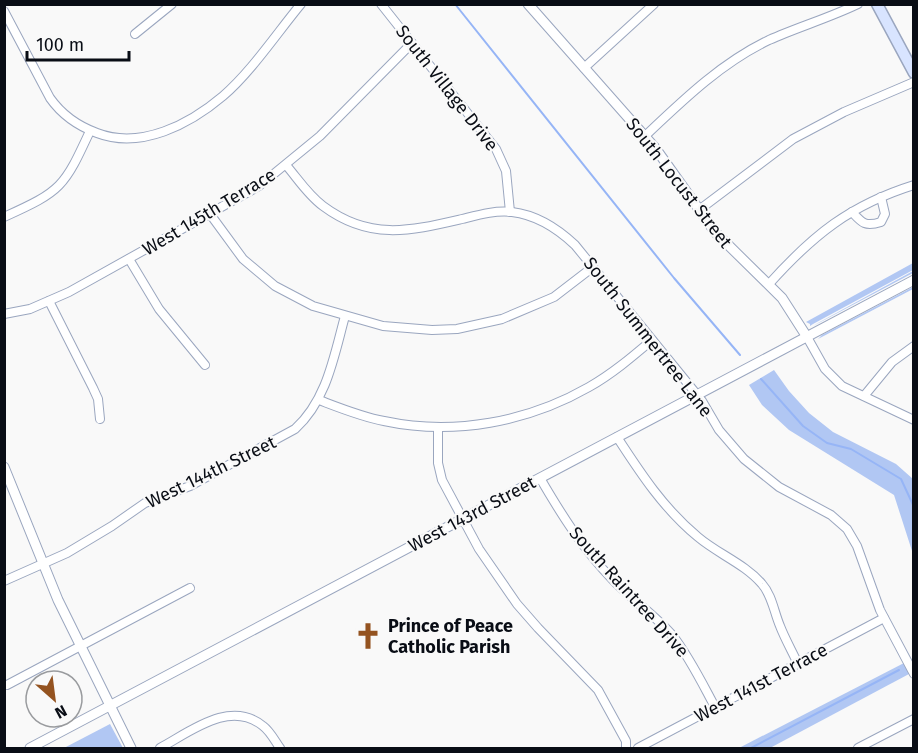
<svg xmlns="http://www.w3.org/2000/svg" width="918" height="753" font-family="'Fira Sans',sans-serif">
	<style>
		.green { fill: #b1c7f3 }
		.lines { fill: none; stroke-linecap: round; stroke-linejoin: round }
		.stream { stroke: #96b5f6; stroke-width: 2 }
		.minor-casing { stroke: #9aa6bf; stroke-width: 10 }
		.tertiary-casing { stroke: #9aa6bf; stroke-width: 11 }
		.secondary-casing { stroke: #9aa6bf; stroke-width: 13 }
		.minor { stroke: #fff; stroke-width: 8 }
		.tertiary { stroke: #fff; stroke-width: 9 }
		.secondary { stroke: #d8e4ff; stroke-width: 10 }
		.labels { text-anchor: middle; stroke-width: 4.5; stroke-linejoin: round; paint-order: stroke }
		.street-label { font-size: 18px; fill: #090d15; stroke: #f9f9f9 }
		.poi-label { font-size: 18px; font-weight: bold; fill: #090d15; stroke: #f9f9f9; text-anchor: start }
	</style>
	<rect width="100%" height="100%" fill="#f9f9f9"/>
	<!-- green -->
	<g class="green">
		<polygon points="913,263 913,270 813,324 810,326 810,324 806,322"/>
		<polygon points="913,271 913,273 813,326 818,323"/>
		<polygon points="913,287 913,289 818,339 822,335"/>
		<polygon points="774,370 789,391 809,413 833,432 896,464 913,479 913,554 894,495 789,430 762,405 749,385"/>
		<polygon points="904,663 909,674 770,748 739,748"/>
		<polygon points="110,724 123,748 64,748"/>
	</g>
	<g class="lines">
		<!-- stream -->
		<g class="stream">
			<polyline points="455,4 674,278 740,355"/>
			<polyline points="761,379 803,426 827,443 851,449 901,479 914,507"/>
			<polyline points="751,748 899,670"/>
		</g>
		<defs>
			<g id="minor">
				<polyline points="381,4 496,149 506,171 510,212"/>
				<path d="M4 11 50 98C62 115 78 126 97 133 141 150 190 124 223 96 251 72 277 33 301 4"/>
				<polyline points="135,34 172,4"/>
				<polyline points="584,68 654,4"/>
				<path d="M645 136C683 100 721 63 769 40 798 27 829 18 858 4"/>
				<path d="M286 165C298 179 308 195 323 206 370 241 410 231 462 219 478 215 495 210 512 212 537 215 557 228 575 245L702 401 719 430 744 459 779 487 831 515 847 529 857 546 880 610 914 674"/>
				<polyline points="699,210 793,139 844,112 914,82"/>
				<path d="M852 212C862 223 865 227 881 222L885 214 881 197"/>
				<polyline points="210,214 243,259 275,286 313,306 383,326 432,330 457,329 502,319 554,297 593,267"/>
				<path d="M4 217C62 191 64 187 90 131"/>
				<polyline points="129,259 159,309 205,365"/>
				<path d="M769 284C813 235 850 205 914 185"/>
				<polyline points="49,301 93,388 98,399 100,419"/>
				<polyline points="4,314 30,309 69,292 259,186 320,136 412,43"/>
				<polyline points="807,337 825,369 842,386 914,420"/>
				<polyline points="864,396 892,362 914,346"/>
				<path d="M319 400C340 408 362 417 384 421 454 436 528 422 589 387 612 374 632 357 652 340"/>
				<polyline points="438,427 438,463 442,480 479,549 517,604 538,628 598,690 626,741 626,748"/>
				<path d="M617 437C641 474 664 509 698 537 718 554 745 564 762 584 772 595 774 612 780 626 785 639 792 651 798 664"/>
				<path d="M540 478C561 514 583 549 612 579 631 599 655 615 673 636 690 658 702 683 715 707"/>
				<path d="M4 581 67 553 112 526 145 503 190 486 295 429C327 400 334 356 345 316"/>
				<polyline points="7,685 190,588"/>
				<path d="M160 748C190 732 230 699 263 726 270 731 275 741 280 748"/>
				<polyline points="638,748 884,618"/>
				<polyline points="858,748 914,719"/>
			</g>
			<g id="tertiary">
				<polyline points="528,4 656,149 715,232 782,298 807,337"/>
				<polyline points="4,467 58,600 131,748"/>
				<polyline points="30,748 914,280"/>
			</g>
			<polyline id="secondary" points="877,4 914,73"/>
		</defs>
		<!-- minor casing -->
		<use href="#minor" class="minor-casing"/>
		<!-- tertiary casing -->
		<use href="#tertiary" class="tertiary-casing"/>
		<!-- secondary casing -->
		<use href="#secondary" class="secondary-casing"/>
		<!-- minor -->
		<use href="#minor" class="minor"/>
		<!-- tertiary -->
		<use href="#tertiary" class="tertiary"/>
		<!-- secondary -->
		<use href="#secondary" class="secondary"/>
	</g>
	<!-- icons -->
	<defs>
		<symbol id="church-bare" viewBox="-9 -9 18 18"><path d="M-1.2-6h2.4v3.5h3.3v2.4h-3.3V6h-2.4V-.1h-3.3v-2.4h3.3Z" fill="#945320" stroke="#f9f9f9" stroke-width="2.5" paint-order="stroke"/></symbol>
	</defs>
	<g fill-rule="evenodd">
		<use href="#church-bare" x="349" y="617" width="38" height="38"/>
	</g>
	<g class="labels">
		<!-- street labels -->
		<g class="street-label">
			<text transform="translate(447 88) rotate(52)" y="6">South Village Drive</text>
			<text transform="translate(679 183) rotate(52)" y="6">South Locust Street</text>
			<text transform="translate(209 212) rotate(-31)" y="6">West 145th Terrace</text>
			<text transform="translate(648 337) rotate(52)" y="6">South Summertree Lane</text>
			<text transform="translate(211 472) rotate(-26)" y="6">West 144th Street</text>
			<text transform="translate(472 514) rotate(-28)" y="6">West 143rd Street</text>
			<text transform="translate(629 592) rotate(48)" y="6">South Raintree Drive</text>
			<text transform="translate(761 683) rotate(-28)" y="6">West 141st Terrace</text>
		</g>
		<!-- poi labels -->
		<g class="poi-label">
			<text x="388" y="632">Prince of Peace<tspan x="388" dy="21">Catholic Parish</tspan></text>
		</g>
	</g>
	<!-- border -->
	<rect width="918" height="753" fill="none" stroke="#090d15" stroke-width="12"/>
	<!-- north arrow -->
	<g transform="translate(54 699) rotate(152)"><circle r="28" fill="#f9f9f9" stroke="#999b9e" stroke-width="1.5"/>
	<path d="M0-4.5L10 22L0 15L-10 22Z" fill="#945320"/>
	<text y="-9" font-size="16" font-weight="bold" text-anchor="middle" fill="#090d15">N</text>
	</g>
	<!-- scale -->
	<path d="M27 51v9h102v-9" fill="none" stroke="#090d15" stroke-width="3"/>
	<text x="36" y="51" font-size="18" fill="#090d15" stroke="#f9f9f9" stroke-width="4.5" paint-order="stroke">100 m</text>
</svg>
